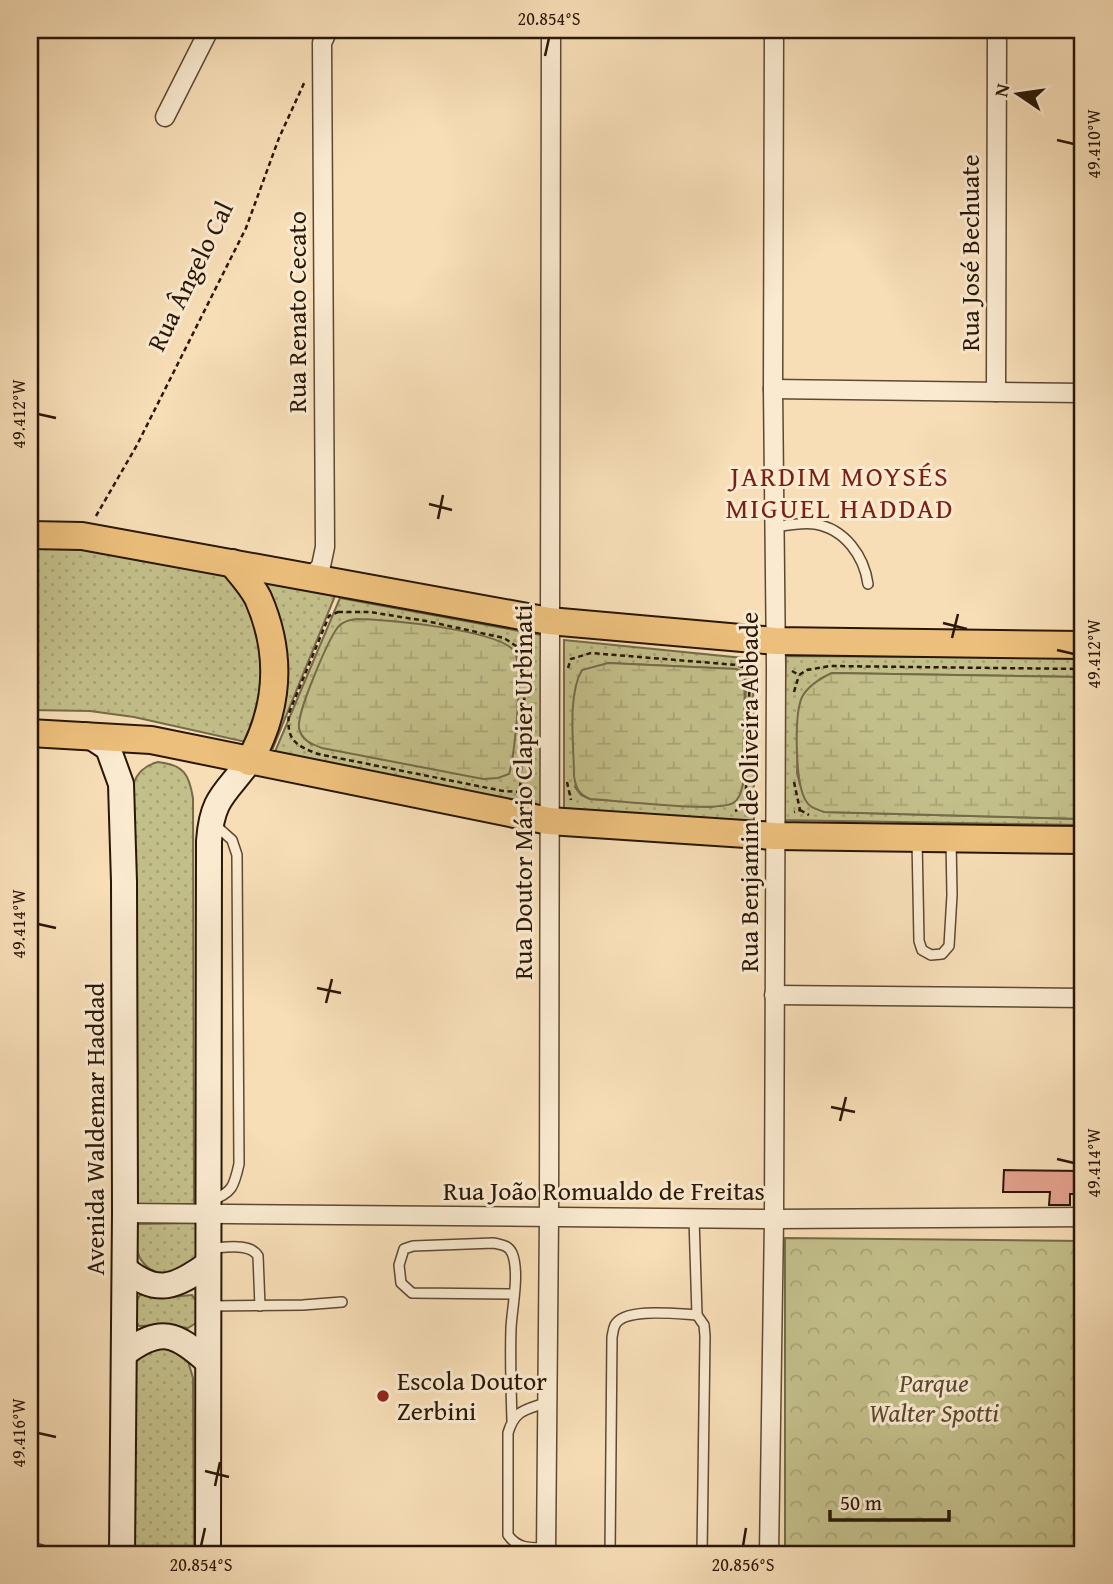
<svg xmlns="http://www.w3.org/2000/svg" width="1113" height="1584" font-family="'Gentium Book Plus',serif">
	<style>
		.grass { fill: url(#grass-dots); stroke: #766b48; stroke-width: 2; fill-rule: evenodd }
		.forest { fill: url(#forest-crowns); stroke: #766b48; stroke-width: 2 }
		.wetland { fill: url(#wetland-marsh); stroke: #766b48; stroke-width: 2 }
		.building { fill: #e6a390; stroke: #2a1706; stroke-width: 2 }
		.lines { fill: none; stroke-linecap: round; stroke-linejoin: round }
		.service-casing { stroke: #5d4932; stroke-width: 12 }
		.minor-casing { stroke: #5d4932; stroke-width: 21 }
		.secondary-casing { stroke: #2a1706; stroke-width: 28 }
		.primary-casing { stroke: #2a1706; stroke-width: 30 }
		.path { stroke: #2a1706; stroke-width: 2.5; stroke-dasharray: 5 3.5; stroke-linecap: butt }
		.service { stroke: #faead0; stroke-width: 9 }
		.minor { stroke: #faead0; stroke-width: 18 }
		.secondary { stroke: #faead0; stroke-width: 24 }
		.primary { stroke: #ecbf7c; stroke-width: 26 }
		.ticks { fill: none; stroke: #2a1706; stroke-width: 2.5 }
		.poi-dot { fill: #8f2418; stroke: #faead0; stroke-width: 2.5 }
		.labels { text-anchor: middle; stroke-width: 6; stroke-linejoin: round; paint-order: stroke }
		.street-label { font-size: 26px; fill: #2a1706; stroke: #faead0 }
		.poi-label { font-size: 26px; fill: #2a1706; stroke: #faead0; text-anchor: start }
		.park-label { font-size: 26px; font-style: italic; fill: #58492e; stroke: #faead0 }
		.neighbourhood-label { font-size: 28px; letter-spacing: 2px; fill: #7a1f14; stroke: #faead0 }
		.neatline { fill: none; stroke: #2a1706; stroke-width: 2.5 }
		.ticks-label { font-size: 18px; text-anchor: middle; fill: #2a1706 }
	</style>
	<defs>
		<pattern id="grass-dots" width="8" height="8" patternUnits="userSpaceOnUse" patternTransform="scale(1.75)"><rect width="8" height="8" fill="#c3bf8a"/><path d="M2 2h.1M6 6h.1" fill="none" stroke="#a8a376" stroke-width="1.8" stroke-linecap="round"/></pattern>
		<pattern id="forest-crowns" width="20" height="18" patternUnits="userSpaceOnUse" patternTransform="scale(1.75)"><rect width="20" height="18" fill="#c3bf8a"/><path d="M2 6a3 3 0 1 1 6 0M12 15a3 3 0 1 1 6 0" fill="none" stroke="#a8a376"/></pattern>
		<pattern id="wetland-marsh" width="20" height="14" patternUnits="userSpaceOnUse" patternTransform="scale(1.75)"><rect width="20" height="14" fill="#c3bf8a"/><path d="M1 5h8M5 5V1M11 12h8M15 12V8" fill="none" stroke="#a8a376"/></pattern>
	</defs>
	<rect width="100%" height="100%" fill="#f7deb7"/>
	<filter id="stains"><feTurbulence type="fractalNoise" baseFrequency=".00286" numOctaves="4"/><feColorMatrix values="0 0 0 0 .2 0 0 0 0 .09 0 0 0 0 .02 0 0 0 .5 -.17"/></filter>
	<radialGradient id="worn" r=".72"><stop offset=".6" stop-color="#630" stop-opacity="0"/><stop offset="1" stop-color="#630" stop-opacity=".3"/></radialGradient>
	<!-- grass -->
	<g class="grass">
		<polygon points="30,544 58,544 337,591 273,748 134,717 90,711 30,710"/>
		<path d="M340 598 541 635 544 811 274 754ZM338 627 511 648 516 654 518 666 512 763 311 744C306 740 302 737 300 731 294 712 329 647 338 627Z"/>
		<path d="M564 640 753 659 754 822 564 811ZM608 663 736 669 742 672 746 679 743 784 733 803 710 807 590 799 581 795 575 787Z"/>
		<polygon points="786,656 1083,658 1083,677 832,673 820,679 799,710 797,773 800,785 824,812 1083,819 1083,825 780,820"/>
		<path d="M158 762C184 765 189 774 193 798L194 1204H137L130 828C131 801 126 770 158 762Z"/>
		<path d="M199 1223C198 1234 202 1252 194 1261 180 1280 149 1278 139 1256 134 1247 136 1234 136 1224Z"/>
		<path d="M144 1294 161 1298 192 1295 197 1301 196 1323 188 1328 168 1325 139 1326C133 1318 134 1303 140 1295Z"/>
		<polygon points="169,1347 187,1358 193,1378 194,1554 131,1554 133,1365 148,1350"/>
	</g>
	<!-- forest -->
	<polygon class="forest" points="785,1238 1083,1241 1083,1554 785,1554"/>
	<!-- wetland -->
	<g class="wetland">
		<path d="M357 619C385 619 499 630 514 651 524 665 515 756 509 774L498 778 483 779 322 748C312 744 301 740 299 728 297 712 328 640 338 627 343 621 350 620 357 619Z"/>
		<path d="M608 663 736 669 745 675 743 784C741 791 740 799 733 803 716 813 615 800 590 799 578 794 576 788 574 776 574 746 567 695 582 670Z"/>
		<path d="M832 673 1083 677V819L824 812C816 809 810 808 806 801 795 784 794 715 802 697 808 686 821 678 832 673Z"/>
	</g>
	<!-- building -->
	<polygon class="building" points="1004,1170 1083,1171 1083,1194 1070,1194 1070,1205 1049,1205 1050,1192 1003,1192"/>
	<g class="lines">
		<defs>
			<g id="service">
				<path d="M775 527C788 525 802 522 815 524 845 529 864 556 868 584"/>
				<polyline points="917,840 919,941 922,950 931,955 942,954 949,946 952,895 951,840"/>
				<path d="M210 1201C232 1193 234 1187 239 1164L237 855 232 840 213 823"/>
				<path d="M209 1248C223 1248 250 1242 258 1256L260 1306"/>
				<polyline points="210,1306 303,1305 342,1302"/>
				<polyline points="697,1315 704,1325 705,1336 702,1554"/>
				<path d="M512 1420C511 1390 510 1359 511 1328 512 1308 520 1272 512 1253 508 1245 502 1245 494 1243L413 1246 404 1249 399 1265 401 1283 412 1293 513 1294"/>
				<path d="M547 1548C530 1548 518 1549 508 1535V1433C515 1409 526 1410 548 1402"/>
				<path d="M610 1554 612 1337C613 1333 613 1329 615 1325 624 1307 678 1314 697 1315L694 1218"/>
			</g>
			<g id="minor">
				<polyline points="165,117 209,30"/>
				<polyline points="773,389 1083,393"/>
				<polyline points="996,392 997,30"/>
				<polyline points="312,576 321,566 325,547 322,43 328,30"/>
				<polyline points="774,995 1083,998"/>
				<polyline points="125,1213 774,1219 1083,1217"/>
				<polyline points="30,1553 40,1554"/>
				<polyline points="546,1554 549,1216 551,30"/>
				<polyline points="769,1554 774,1219 776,667 773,389 774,30"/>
			</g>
			<g id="secondary">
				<polyline points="82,735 90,736 108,748 121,784 124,882 125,1213 122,1554"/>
				<path d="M125 1269C157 1296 176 1287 208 1264"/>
				<path d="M124 1354C161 1326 176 1333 208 1362"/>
				<path d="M208 1554 209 841C212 798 225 794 249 762"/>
			</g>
			<g id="primary">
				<polyline points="30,535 82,536 549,621 776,641 1083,645"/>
				<path d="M232 563C241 574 252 586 258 598 283 655 279 709 249 762"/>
				<polyline points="30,733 151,740 549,821 775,836 1083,840"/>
			</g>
		</defs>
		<!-- service casing -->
		<use href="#service" class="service-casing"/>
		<!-- minor casing -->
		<use href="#minor" class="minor-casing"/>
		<!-- secondary casing -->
		<use href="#secondary" class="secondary-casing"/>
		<!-- primary casing -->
		<use href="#primary" class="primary-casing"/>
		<!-- path -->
		<g class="path">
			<polyline points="96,516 137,445 246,228 279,138 305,81"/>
			<path d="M338 612H370L426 621 504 638 522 650 525 683 520 792 503 791 318 754C295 745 286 740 289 713L329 616Z"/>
			<polyline points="744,667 758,666"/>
			<path d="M568 668 571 659 591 653 737 665 750 670 746 792C745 799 742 808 735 811"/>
			<polyline points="792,671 799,675 807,670 830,666 1083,669"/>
			<polyline points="794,692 799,675"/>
			<polyline points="567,782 571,800"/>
			<polyline points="794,782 800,810 794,812"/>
			<polyline points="800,810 809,815"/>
		</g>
		<!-- service -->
		<use href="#service" class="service"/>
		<!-- minor -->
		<use href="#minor" class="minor"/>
		<!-- secondary -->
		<use href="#secondary" class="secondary"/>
		<!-- primary -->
		<use href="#primary" class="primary"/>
	</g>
	<!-- ticks -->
	<path class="ticks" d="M545 56 549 38M1057 140 1074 144M38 414 56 418M429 504 452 510M438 519 443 495M943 623 967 629M952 638 958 614M1057 650 1074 654M38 924 56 928M317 988 341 993M326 1003 332 979M831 1107 855 1112M840 1121 846 1097M1057 1159 1074 1163M38 1433 56 1437M205 1471 229 1477M215 1486 220 1462M201 1546 205 1528M743 1546 746 1528"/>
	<!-- markers -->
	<circle class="poi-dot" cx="383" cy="1396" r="7"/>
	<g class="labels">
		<!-- street labels -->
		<g class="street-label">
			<text transform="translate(970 253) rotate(-90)" y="9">Rua José Bechuate</text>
			<text transform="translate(190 276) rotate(-64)" y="9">Rua Ângelo Cal</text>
			<text transform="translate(297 312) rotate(-90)" y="9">Rua Renato Cecato</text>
			<text transform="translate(523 792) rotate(-90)" y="9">Rua Doutor Mário Clapier Urbinati</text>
			<text transform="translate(749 792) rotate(-90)" y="9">Rua Benjamin de Oliveira Abbade</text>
			<text transform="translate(95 1129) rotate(-90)" y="9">Avenida Waldemar Haddad</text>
			<text x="604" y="1200">Rua João Romualdo de Freitas</text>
		</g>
		<!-- poi labels -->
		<g class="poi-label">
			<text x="397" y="1390">Escola Doutor<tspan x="397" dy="30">Zerbini</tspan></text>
		</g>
		<!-- park labels -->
		<g class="park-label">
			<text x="934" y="1392">Parque<tspan x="934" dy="30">Walter Spotti</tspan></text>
		</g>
		<!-- neighbourhood labels -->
		<g class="neighbourhood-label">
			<text x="840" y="486">JARDIM MOYSÉS<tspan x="840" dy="32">MIGUEL HADDAD</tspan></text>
		</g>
	</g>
	<!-- margin -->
	<rect width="1113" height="1584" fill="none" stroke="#f7deb7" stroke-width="77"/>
	<!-- north arrow -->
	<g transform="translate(1018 94) rotate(283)" stroke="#faead0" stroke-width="5" paint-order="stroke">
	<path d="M0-5L12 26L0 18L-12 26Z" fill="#2a1706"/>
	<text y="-10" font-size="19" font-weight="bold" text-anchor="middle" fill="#2a1706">N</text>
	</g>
	<!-- scale -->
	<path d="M830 1510v10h119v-10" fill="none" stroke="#2a1706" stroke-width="3.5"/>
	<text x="840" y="1510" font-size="21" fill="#2a1706" stroke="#faead0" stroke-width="5" paint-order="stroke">50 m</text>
	<rect x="38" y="38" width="1036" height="1508" class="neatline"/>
	<g class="ticks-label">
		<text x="549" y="25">20.854°S</text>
		<text transform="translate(1094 144) rotate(-90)" y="6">49.410°W</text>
		<text transform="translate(19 414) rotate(-90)" y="6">49.412°W</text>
		<text transform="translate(1094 654) rotate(-90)" y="6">49.412°W</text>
		<text transform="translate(19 924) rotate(-90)" y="6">49.414°W</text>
		<text transform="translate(1094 1163) rotate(-90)" y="6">49.414°W</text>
		<text transform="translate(19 1433) rotate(-90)" y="6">49.416°W</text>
		<text x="201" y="1571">20.854°S</text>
		<text x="743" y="1571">20.856°S</text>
	</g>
	<rect width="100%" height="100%" filter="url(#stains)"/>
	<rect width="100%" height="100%" fill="url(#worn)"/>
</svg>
